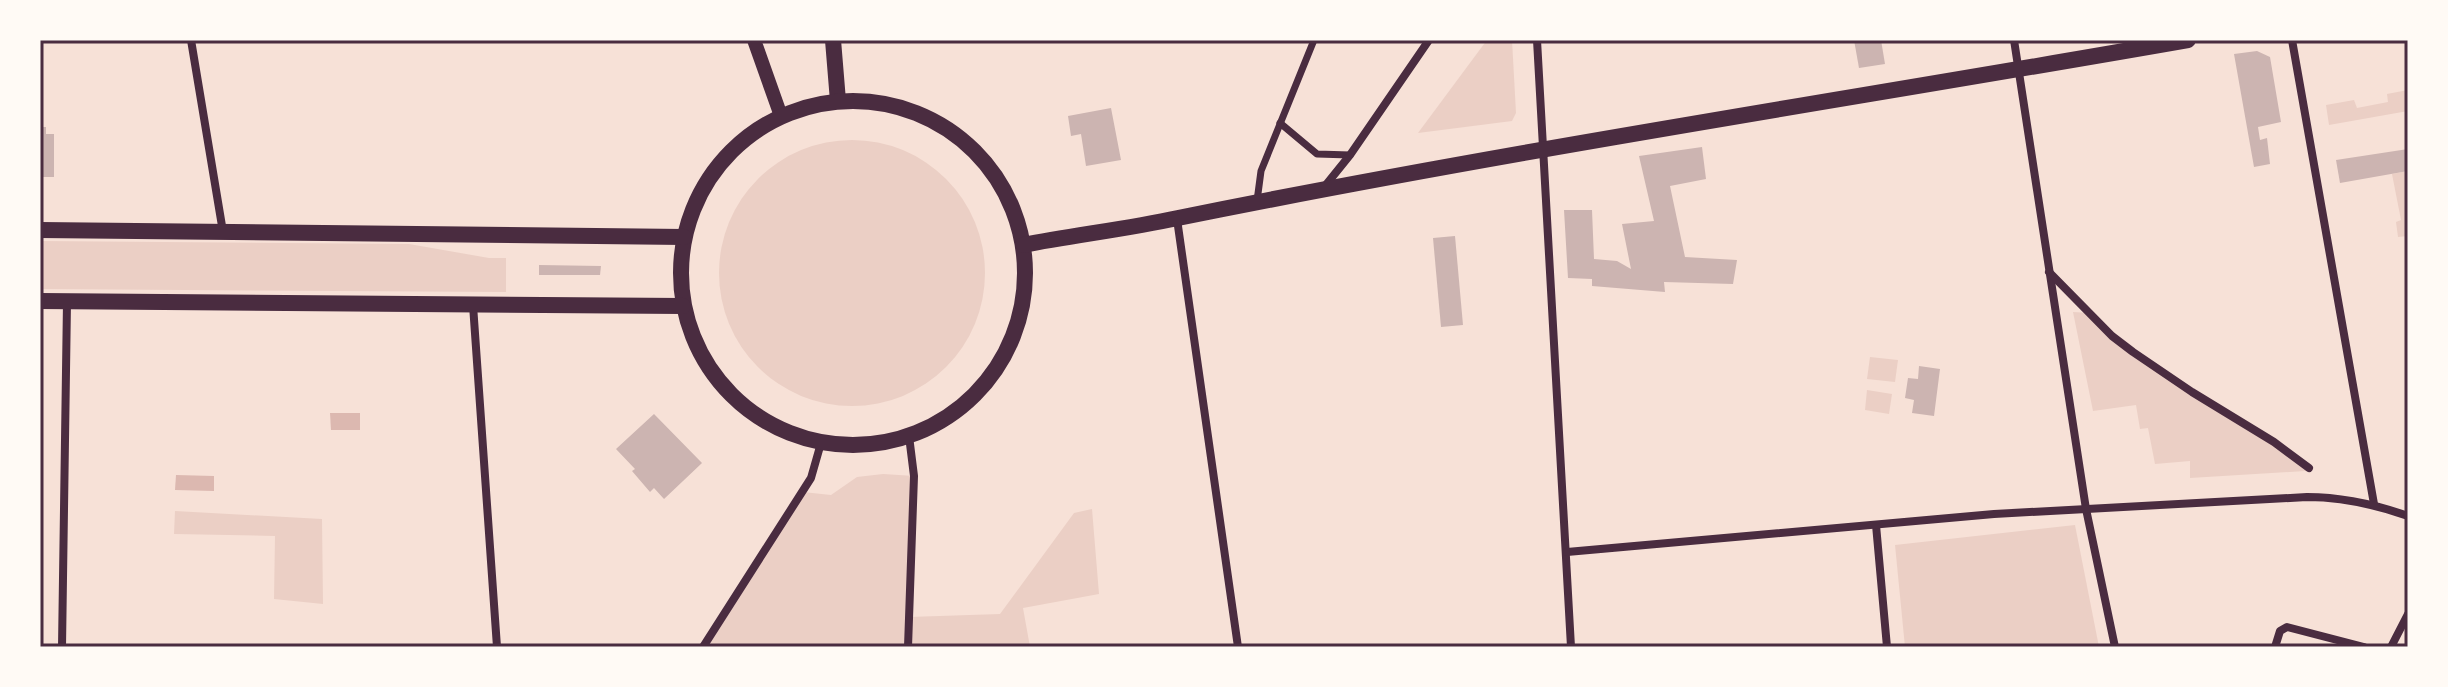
<svg xmlns="http://www.w3.org/2000/svg" width="2448" height="687" font-family="'Roboto Condensed',sans-serif">
	<style>
		.green { fill: #ebcfc5 }
		.water { fill: #dcb8b0 }
		.building { fill: #ccb4b1 }
		.lines { fill: none; stroke-linecap: round; stroke-linejoin: round }
		.pedestrian { stroke: #4a2c40; stroke-width: 7 }
		.minor { stroke: #4a2c40; stroke-width: 8 }
		.tertiary { stroke: #4a2c40; stroke-width: 14 }
		.secondary { stroke: #4a2c40; stroke-width: 16 }
		.neatline { fill: none; stroke: #4a2c40; stroke-width: 3 }
	</style>
	<rect width="100%" height="100%" fill="#f7e1d7"/>
	<!-- green -->
	<g class="green">
		<polygon points="1487,40 1512,40 1516,113 1512,121 1418,133"/>
		<polygon points="2408,90 2408,111 2329,125 2326,105 2354,100 2357,108 2388,102 2387,94"/>
		<circle cx="852" cy="273" r="133"/>
		<polygon points="2408,171 2408,236 2398,237 2396,222 2401,220 2392,174"/>
		<polygon points="40,241 409,244 489,258 506,258 506,292 40,289"/>
		<polygon points="2073,312 2090,313 2112,336 2309,468 2305,471 2190,478 2190,461 2155,464 2148,428 2140,429 2136,405 2093,411"/>
		<polygon points="1870,357 1898,360 1895,382 1867,379"/>
		<polygon points="1867,390 1892,394 1889,414 1865,410"/>
		<polygon points="883,474 914,476 909,617 1000,614 1074,513 1092,509 1099,594 1023,608 1030,647 703,647 803,492 831,495 857,477"/>
		<polygon points="175,511 322,519 323,604 274,599 275,536 174,534"/>
		<polygon points="2075,525 2099,647 1905,647 1895,545"/>
	</g>
	<!-- water -->
	<g class="water">
		<polygon points="330,413 360,413 360,430 331,430"/>
		<polygon points="176,475 214,476 214,491 175,490"/>
	</g>
	<!-- building -->
	<g class="building">
		<polygon points="1854,40 1881,40 1885,64 1859,68"/>
		<polygon points="2257,51 2270,57 2281,122 2258,127 2260,140 2267,138 2270,164 2254,167 2234,54"/>
		<polygon points="1111,108 1121,160 1086,166 1081,134 1071,136 1068,116"/>
		<polygon points="40,127 46,127 46,134 54,134 54,177 40,177"/>
		<polygon points="1702,147 1706,179 1670,186 1685,257 1737,260 1733,284 1664,282 1665,292 1592,286 1592,279 1568,278 1564,210 1592,210 1594,259 1617,261 1631,269 1622,224 1654,221 1639,156"/>
		<polygon points="2408,149 2408,171 2340,183 2336,160"/>
		<polygon points="1455,236 1463,325 1441,327 1433,238"/>
		<polygon points="539,265 601,266 600,275 539,275"/>
		<polygon points="1919,366 1940,369 1934,416 1912,413 1914,400 1905,398 1908,378 1918,379"/>
		<polygon points="654,414 702,463 664,499 654,488 650,492 632,471 635,469 616,449"/>
	</g>
	<g class="lines">
		<!-- pedestrian -->
		<g class="pedestrian">
			<polyline points="1280,123 1317,154 1350,155"/>
			<polyline points="1257,201 1261,171 1314,40"/>
		</g>
		<!-- minor -->
		<g class="minor">
			<polyline points="191,40 223,232"/>
			<polyline points="1537,40 1571,647"/>
			<polyline points="2014,40 2086,509 2115,647"/>
			<polyline points="2292,40 2374,504"/>
			<polyline points="1325,186 1350,155 1429,40"/>
			<polyline points="1177,219 1238,647"/>
			<polyline points="2049,272 2112,336 2133,352 2192,392 2274,442 2309,468"/>
			<polyline points="473,305 497,647"/>
			<polyline points="1876,525 1887,647"/>
			<path d="M1567 552 1994 514 2307 497C2343 497 2374 504 2408 516"/>
			<polyline points="62,647 67,302"/>
			<polyline points="703,647 811,478 821,443"/>
			<polyline points="908,647 914,476 909,436"/>
			<polyline points="2275,647 2280,631 2287,627 2364,647"/>
			<polyline points="2391,647 2408,614"/>
		</g>
		<!-- tertiary -->
		<polyline class="tertiary" points="754,40 781,116"/>
		<!-- secondary -->
		<g class="secondary">
			<polyline points="833,40 838,101"/>
			<circle cx="853" cy="273" r="172"/>
			<polyline points="40,230 684,237"/>
			<path d="M1023 245C1075 235 1127 229 1178 218 1513 150 1851 99 2188 40"/>
			<polyline points="40,301 683,306"/>
		</g>
	</g>
	<!-- border -->
	<rect width="2448" height="687" fill="none" stroke="#fffaf5" stroke-width="84"/>
	<rect x="42" y="42" width="2364" height="603" class="neatline"/>
</svg>
